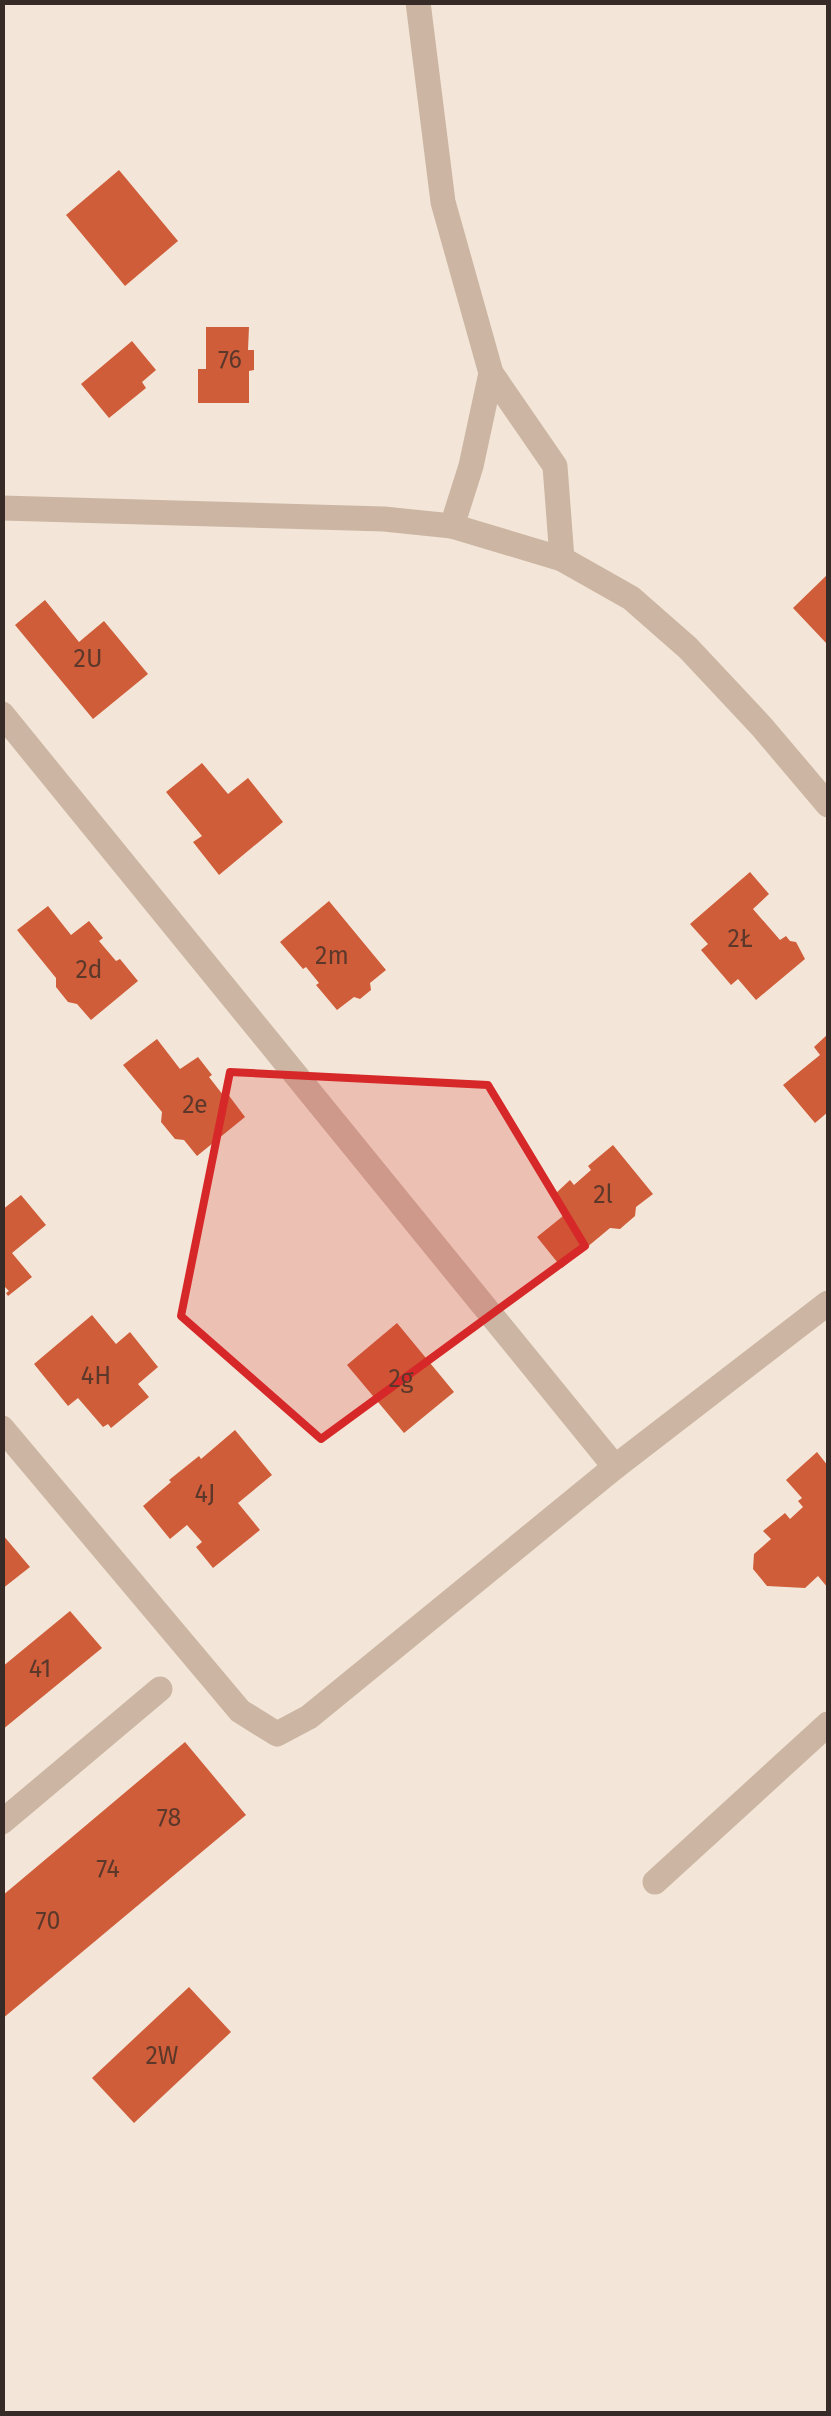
<svg xmlns="http://www.w3.org/2000/svg" width="831" height="2416" font-family="'Fira Sans',sans-serif">
	<style>
		.building { fill: #d05d39 }
		.lines { fill: none; stroke-linecap: round; stroke-linejoin: round }
		.minor { stroke: #ccb6a3; stroke-width: 25 }
		.marked { fill: #d62828; fill-opacity: 0.2; stroke: #d62828; stroke-width: 8; stroke-linejoin: round }
		.labels { text-anchor: middle; stroke-width: 8; stroke-linejoin: round; paint-order: stroke }
		.number-label { font-size: 25px; fill: #5c382b }
	</style>
	<rect width="100%" height="100%" fill="#f3e6d8"/>
	<!-- building -->
	<g class="building">
		<polygon points="119,170 178,241 125,286 66,215"/>
		<polygon points="206,327 249,327 248,350 254,350 254,370 249,371 249,403 198,403 198,369 206,369"/>
		<polygon points="132,341 156,370 142,382 146,388 109,418 81,384"/>
		<polygon points="828,574 828,645 793,608"/>
		<polygon points="45,600 79,642 104,621 148,674 93,719 15,625"/>
		<polygon points="202,763 228,794 248,778 283,822 219,875 193,842 202,836 166,792"/>
		<polygon points="750,872 769,894 753,909 780,940 786,936 790,941 796,942 805,959 756,1000 738,979 731,985 701,950 708,944 690,924"/>
		<polygon points="329,901 386,970 370,983 371,990 360,999 354,997 337,1010 316,985 319,983 306,967 303,969 280,942"/>
		<polygon points="48,906 71,935 89,921 103,938 99,941 116,961 120,959 138,981 91,1020 77,1004 68,1002 56,987 56,978 17,930"/>
		<polygon points="828,1034 828,1112 815,1123 783,1085 820,1055 814,1047"/>
		<polygon points="157,1039 180,1069 198,1057 212,1075 209,1077 223,1095 227,1093 245,1117 197,1156 184,1140 175,1139 161,1122 162,1112 123,1065"/>
		<polygon points="613,1145 653,1194 636,1207 635,1216 620,1229 610,1228 562,1268 537,1237 568,1212 554,1195 570,1180 574,1185 591,1170 588,1166"/>
		<polygon points="21,1195 46,1225 12,1253 32,1277 8,1296 6,1293 9,1291 2,1284 2,1210"/>
		<polygon points="92,1315 116,1344 130,1332 158,1367 138,1384 149,1397 111,1428 108,1424 103,1427 78,1398 68,1406 34,1364"/>
		<polygon points="397,1323 454,1392 404,1433 347,1365"/>
		<polygon points="235,1430 272,1475 238,1503 260,1530 213,1568 196,1547 202,1542 187,1525 170,1539 143,1506 171,1482 169,1480 199,1456 201,1459"/>
		<polygon points="817,1452 828,1466 828,1588 818,1576 805,1588 767,1586 753,1569 754,1554 771,1539 763,1531 785,1513 790,1519 803,1507 798,1501 802,1498 786,1480"/>
		<polygon points="2,1534 30,1567 2,1589"/>
		<polygon points="70,1611 102,1648 2,1730 2,1667"/>
		<polygon points="185,1742 246,1815 2,2019 2,1896"/>
		<polygon points="189,1987 231,2032 134,2123 92,2078"/>
	</g>
	<g class="lines">
		<!-- minor -->
		<g class="minor">
			<polyline points="418,2 443,202 491,373 555,466 562,559"/>
			<polyline points="2,508 384,519 452,526 562,559 631,598 688,648 762,727 828,805"/>
			<polyline points="452,526 471,466 491,373"/>
			<polyline points="2,714 615,1467 828,1303"/>
			<polyline points="2,1428 240,1711 277,1734 309,1717 615,1467"/>
			<polyline points="2,1822 160,1689"/>
			<polyline points="655,1882 828,1724"/>
		</g>
	</g>
	<!-- marked area -->
	<path class="marked" d="M230 1072 488 1085 585 1246 321 1439 181 1316Z"/>
	<g class="labels">
		<!-- number labels -->
		<g class="number-label">
			<text x="230" y="368">76</text>
			<text x="88" y="667">2U</text>
			<text x="740" y="947">2Ł</text>
			<text x="332" y="964">2m</text>
			<text x="89" y="978">2d</text>
			<text x="195" y="1113">2e</text>
			<text x="603" y="1203">2l</text>
			<text x="96" y="1384">4H</text>
			<text x="401" y="1387">2g</text>
			<text x="205" y="1502">4J</text>
			<text x="40" y="1677">41</text>
			<text x="169" y="1826">78</text>
			<text x="108" y="1877">74</text>
			<text x="48" y="1929">70</text>
			<text x="162" y="2064">2W</text>
		</g>
	</g>
	<!-- border -->
	<rect width="831" height="2416" fill="none" stroke="#362b26" stroke-width="10"/>
</svg>
